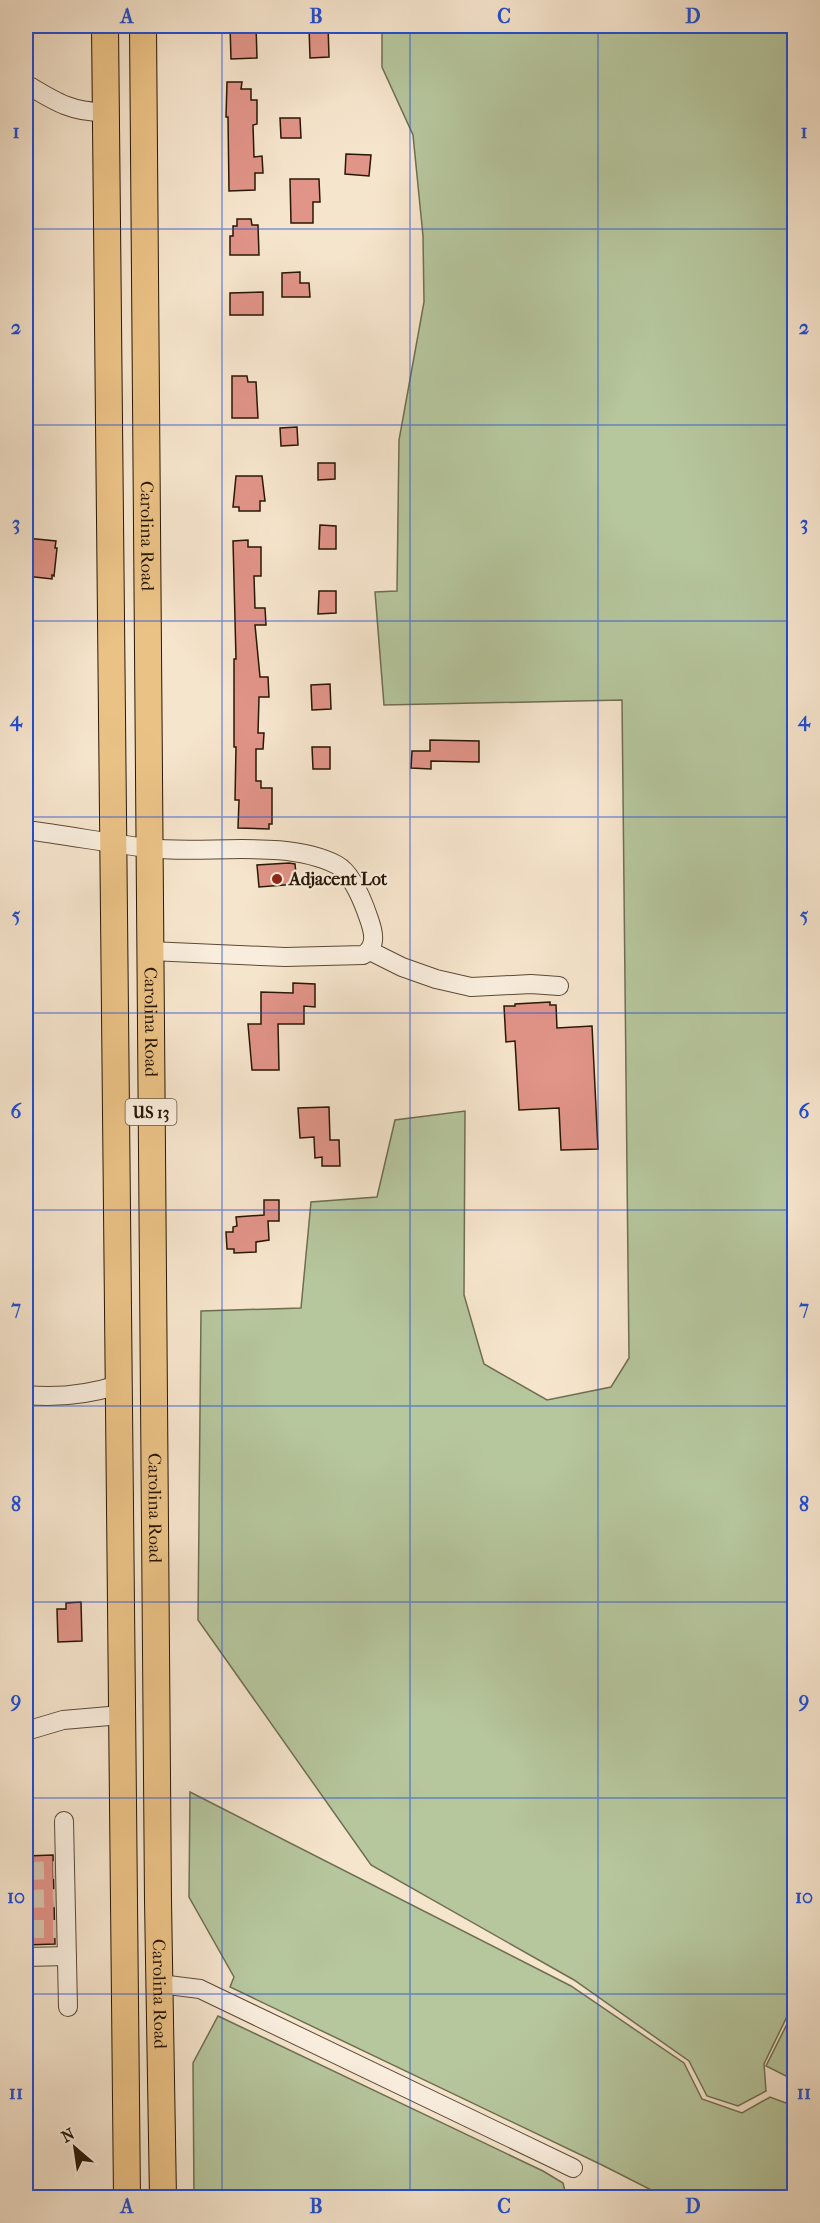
<svg xmlns="http://www.w3.org/2000/svg" width="820" height="2223" font-family="'IM FELL French Canon',serif">
	<style>
		.green { fill: #b6c69d; stroke: #6f6e51; stroke-width: 1.5 }
		.building { fill: #e19488; stroke: #281705; stroke-width: 1.5 }
		.lines { fill: none; stroke-linecap: round; stroke-linejoin: round }
		.minor-tunnel { stroke: #d7c6af; stroke-width: 18; stroke-dasharray: 18 9; stroke-linecap: butt }
		.minor-casing { stroke: #5c4a37; stroke-width: 20 }
		.highway-casing { stroke: #281705; stroke-width: 28 }
		.minor { stroke: #f9eede; stroke-width: 18 }
		.highway { stroke: #ebc286; stroke-width: 26 }
		.grid { fill: none; stroke: #1d4ed8; stroke-width: 1.5; stroke-opacity: 0.55 }
		.poi-dot { fill: #8f2418; stroke: #f9eede; stroke-width: 2 }
		.labels { text-anchor: middle; stroke-width: 4.5; stroke-linejoin: round; paint-order: stroke }
		.shield { fill: #f9eede; stroke: #675846; stroke-width: 1.5 }
		.shield-label { font-size: 16px; font-weight: bold; fill: #281705 }
		.street-label { font-size: 18px; fill: #281705; stroke: #f9eede }
		.poi-label { font-size: 18px; font-weight: bold; fill: #281705; stroke: #f9eede; text-anchor: start }
		.neatline { fill: none; stroke: #1d4ed8; stroke-width: 2 }
		.grid-label { font-size: 20px; text-anchor: middle; font-weight: bold; fill: #1d4ed8 }
	</style>
	<rect width="100%" height="100%" fill="#f6e5cd"/>
	<filter id="stains"><feTurbulence type="fractalNoise" baseFrequency=".00333" numOctaves="4"/><feColorMatrix values="0 0 0 0 .2 0 0 0 0 .09 0 0 0 0 .02 0 0 0 .5 -.17"/></filter>
	<radialGradient id="worn" r=".72"><stop offset=".6" stop-color="#630" stop-opacity="0"/><stop offset="1" stop-color="#630" stop-opacity=".3"/></radialGradient>
	<!-- green -->
	<g class="green">
		<polygon points="382,26 794,26 794,2002 764,2064 766,2091 738,2106 707,2096 689,2061 574,1980 371,1865 198,1620 201,1311 301,1308 311,1202 377,1197 395,1120 465,1111 464,1295 484,1364 547,1400 611,1387 629,1358 622,700 384,705 375,592 397,591 399,440 424,302 423,236 413,135 382,67"/>
		<polygon points="190,1792 571,1986 684,2063 702,2099 742,2113 770,2097 794,2106 794,2197 665,2197 602,2165 230,1987 234,1977 189,1897"/>
		<polygon points="794,2010 794,2080 766,2066"/>
		<polygon points="218,2016 543,2171 563,2183 565,2191 558,2198 194,2197 193,2063"/>
	</g>
	<!-- building -->
	<g class="building">
		<polygon points="230,26 256,26 257,58 231,59"/>
		<polygon points="328,26 329,57 310,58 309,27"/>
		<polygon points="227,82 242,82 241,89 251,89 251,100 257,100 257,124 253,125 254,157 262,156 263,173 255,173 255,190 229,191 228,117 226,117"/>
		<polygon points="280,118 300,118 301,138 281,138"/>
		<polygon points="346,154 371,155 369,176 345,174"/>
		<polygon points="290,179 319,179 320,202 313,202 313,223 291,223"/>
		<polygon points="237,219 251,219 252,225 258,225 259,255 230,255 230,236 233,236 233,226 237,226"/>
		<polygon points="300,272 300,283 309,283 310,297 282,297 282,273"/>
		<polygon points="263,292 263,315 230,315 230,293"/>
		<polygon points="232,376 247,376 248,382 256,382 258,418 232,418"/>
		<polygon points="297,427 298,445 281,446 280,428"/>
		<polygon points="318,463 335,463 335,479 318,480"/>
		<polygon points="236,476 262,476 265,501 260,501 260,511 239,511 239,507 233,507"/>
		<polygon points="320,525 336,526 336,549 319,549"/>
		<polygon points="26,538 56,541 55,548 57,548 54,576 52,575 52,579 26,576"/>
		<polygon points="248,540 248,547 261,547 261,576 254,576 255,608 265,608 266,625 255,625 260,677 268,677 269,697 259,697 258,733 264,733 263,749 256,749 256,781 261,781 261,788 272,788 272,824 269,824 269,829 238,828 239,800 235,800 236,747 234,747 234,659 236,659 233,541"/>
		<polygon points="319,591 336,591 336,613 318,614"/>
		<polygon points="330,684 331,709 312,710 311,685"/>
		<polygon points="430,740 479,741 479,762 431,761 431,769 411,768 412,751 430,751"/>
		<polygon points="312,747 330,747 330,769 313,769"/>
		<polygon points="289,863 295,864 297,884 259,887 257,865"/>
		<polygon points="293,983 315,984 315,1007 304,1006 304,1024 278,1024 279,1070 252,1070 248,1024 261,1024 261,992 293,993"/>
		<polygon points="550,1002 550,1005 556,1005 557,1028 592,1026 598,1149 561,1150 559,1108 519,1110 515,1041 506,1042 504,1006 515,1006 515,1004"/>
		<polygon points="329,1107 330,1140 339,1140 340,1166 322,1166 322,1157 315,1158 314,1137 300,1138 298,1108"/>
		<polygon points="264,1200 279,1200 279,1221 268,1221 269,1240 256,1242 256,1252 234,1253 234,1249 227,1249 226,1232 233,1232 233,1227 237,1226 236,1217 264,1215"/>
		<polygon points="81,1602 82,1641 58,1642 57,1609 66,1609 66,1603"/>
		<polygon points="53,1855 55,1944 26,1945 26,1856"/>
	</g>
	<g class="lines">
		<!-- minor-tunnel -->
		<g class="minor-tunnel">
			<polyline points="26,1871 57,1870"/>
			<polyline points="26,1899 58,1898"/>
			<polyline points="26,1929 58,1929"/>
		</g>
		<defs>
			<g id="minor">
				<path d="M26 84C54 101 72 113 106 112"/>
				<path d="M26 830C66 835 107 843 147 848 205 855 285 838 337 865 352 873 364 904 369 919 374 933 377 947 363 955L285 957 150 951"/>
				<polyline points="370,951 402,967 436,979 471,987 531,984 559,986"/>
				<path d="M26 1395C58 1398 87 1395 118 1385"/>
				<polyline points="26,1731 63,1720 121,1715"/>
				<polyline points="64,1821 68,2007"/>
				<polyline points="26,1957 67,1956"/>
				<polyline points="160,1984 200,1989 573,2168"/>
			</g>
			<g id="highway">
				<polyline points="105,26 127,2198"/>
				<path id="s1" d="M143 26 158 1901 163 2198"/>
			</g>
		</defs>
		<!-- minor casing -->
		<use href="#minor" class="minor-casing"/>
		<!-- highway casing -->
		<use href="#highway" class="highway-casing"/>
		<!-- minor -->
		<use href="#minor" class="minor"/>
		<!-- highway -->
		<use href="#highway" class="highway"/>
	</g>
	<!-- grid -->
	<path class="grid" d="M222 26V2198M410 26V2198M598 26V2198M26 229H794M26 425H794M26 621H794M26 817H794M26 1013H794M26 1210H794M26 1406H794M26 1602H794M26 1798H794M26 1994H794"/>
	<!-- markers -->
	<circle class="poi-dot" cx="277" cy="879" r="6"/>
	<g class="labels">
		<!-- shield labels -->
		<rect class="shield" x="125.5" y="1099" width="51" height="26" rx="4.5"/>
		<g class="shield-label">
			<text x="151" y="1118">US 13</text>
		</g>
		<!-- street labels -->
		<g class="street-label">
			<text dy="6" stroke="none"><textPath href="#s1" startOffset="510">Carolina Road</textPath></text>
			<text dy="6" stroke="none"><textPath href="#s1" startOffset="996">Carolina Road</textPath></text>
			<text dy="6" stroke="none"><textPath href="#s1" startOffset="1482">Carolina Road</textPath></text>
			<text dy="6" stroke="none"><textPath href="#s1" startOffset="1968">Carolina Road</textPath></text>
		</g>
		<!-- poi labels -->
		<g class="poi-label">
			<text x="289" y="885">Adjacent Lot</text>
		</g>
	</g>
	<!-- margin -->
	<rect width="820" height="2223" fill="none" stroke="#f6e5cd" stroke-width="66"/>
	<!-- north arrow -->
	<g transform="translate(75 2148) rotate(331)" stroke="#f9eede" stroke-width="4.5" paint-order="stroke">
	<path d="M0-4.5L10 22L0 15L-10 22Z" fill="#281705"/>
	<text y="-9" font-size="16" font-weight="bold" text-anchor="middle" fill="#281705">N</text>
	</g>
	<rect x="33" y="33" width="754" height="2157" class="neatline"/>
	<g class="grid-label">
		<text x="127" y="23">A</text>
		<text x="316" y="23">B</text>
		<text x="504" y="23">C</text>
		<text x="693" y="23">D</text>
		<text x="16" y="138">1</text>
		<text x="804" y="138">1</text>
		<text x="16" y="334">2</text>
		<text x="804" y="334">2</text>
		<text x="16" y="530">3</text>
		<text x="804" y="530">3</text>
		<text x="16" y="726">4</text>
		<text x="804" y="726">4</text>
		<text x="16" y="922">5</text>
		<text x="804" y="922">5</text>
		<text x="16" y="1118">6</text>
		<text x="804" y="1118">6</text>
		<text x="16" y="1314">7</text>
		<text x="804" y="1314">7</text>
		<text x="16" y="1511">8</text>
		<text x="804" y="1511">8</text>
		<text x="16" y="1707">9</text>
		<text x="804" y="1707">9</text>
		<text x="16" y="1903">10</text>
		<text x="804" y="1903">10</text>
		<text x="16" y="2099">11</text>
		<text x="804" y="2099">11</text>
		<text x="127" y="2213">A</text>
		<text x="316" y="2213">B</text>
		<text x="504" y="2213">C</text>
		<text x="693" y="2213">D</text>
	</g>
	<rect width="100%" height="100%" filter="url(#stains)"/>
	<rect width="100%" height="100%" fill="url(#worn)"/>
</svg>
